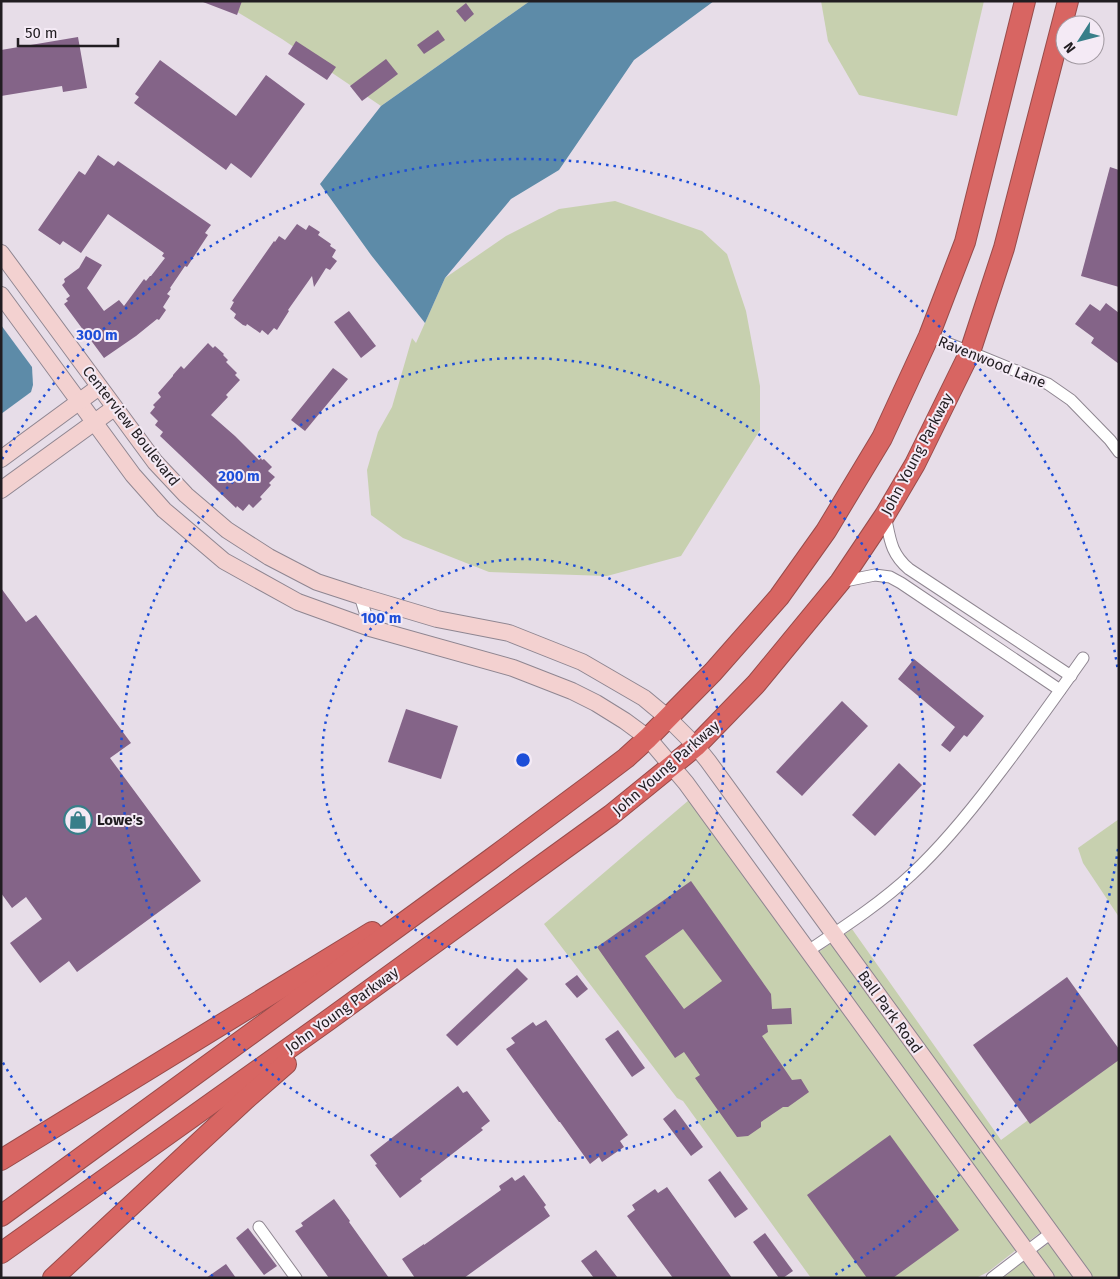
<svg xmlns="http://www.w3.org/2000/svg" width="1120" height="1279" font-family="'Fira Sans',sans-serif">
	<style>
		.green { fill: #c7d0af }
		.water { fill: #5d8ba8 }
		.building { fill: #846488; fill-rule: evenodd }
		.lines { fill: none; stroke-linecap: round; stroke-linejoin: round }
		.street-casing { stroke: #8f8691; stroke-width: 13 }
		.secondary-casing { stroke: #8f8691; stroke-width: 18 }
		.highway-casing { stroke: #984c4b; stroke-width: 22 }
		.street { stroke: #fff; stroke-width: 11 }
		.secondary { stroke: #f3d1d0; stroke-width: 16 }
		.highway { stroke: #d86562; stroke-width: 20 }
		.ring { fill: none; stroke: #1d4ed8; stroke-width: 2.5; stroke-dasharray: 2.5 5 }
		.labels { text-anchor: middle; stroke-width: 4; stroke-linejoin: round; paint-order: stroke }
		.street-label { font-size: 15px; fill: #211d21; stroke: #f4eaf5 }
		.poi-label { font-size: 15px; font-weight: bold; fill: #211d21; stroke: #f4eaf5; text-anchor: start }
		.centre { fill: #1d4ed8; stroke: #f4eaf5; stroke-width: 2.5 }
		.ring-label { font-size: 15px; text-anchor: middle; font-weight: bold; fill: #1d4ed8; stroke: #f4eaf5; stroke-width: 4; stroke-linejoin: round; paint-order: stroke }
	</style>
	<rect width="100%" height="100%" fill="#e7dde8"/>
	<!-- green -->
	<g class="green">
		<polygon points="219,1 530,1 381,106 282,39"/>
		<polygon points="821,1 984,1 957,116 859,95 828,41"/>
		<polygon points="615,201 702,231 727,254 746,311 760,386 760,430 681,556 607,576 489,572 403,538 371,515 367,470 378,432 392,407 412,338 416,343 445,278 506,236 559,209"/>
		<polygon points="689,800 1016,1250 988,1272 976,1278 811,1278 683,1101 677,1098 544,924"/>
		<polygon points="1119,819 1119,917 1083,863 1078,848"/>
		<polygon points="852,929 1001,1140 1119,1053 1119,1278 1094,1278 844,935"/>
		<polygon points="831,943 1041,1232 1029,1241 819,952"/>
		<polygon points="1049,1243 1074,1278 1056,1278 1037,1252"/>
		<polygon points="1024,1261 1036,1278 1003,1278"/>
	</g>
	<!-- water -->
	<g class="water">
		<polygon points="530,1 714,1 634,60 559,170 511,199 445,278 425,323 371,255 320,184 381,106"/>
		<polygon points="1,325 32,367 33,385 31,392 1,414"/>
	</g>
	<!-- building -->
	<g class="building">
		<polygon points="203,1 242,1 237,15 203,2"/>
		<polygon points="466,3 474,14 465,22 456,11"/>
		<polygon points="438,30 445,40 424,54 417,45"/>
		<polygon points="78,37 87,88 63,92 62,86 1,96 1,50"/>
		<polygon points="296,41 336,67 327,80 288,54"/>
		<polygon points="386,59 398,74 362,101 350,86"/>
		<polygon points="160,60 236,116 266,75 305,104 251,178 231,163 226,170 134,103 139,97 135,94"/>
		<polygon points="98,155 114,166 118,161 211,225 205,233 208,235 187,267 185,266 170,288 171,289 167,294 170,296 163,307 166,310 159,320 157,319 136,336 104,358 64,304 68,301 66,299 70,296 62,285 65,282 64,279 79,268 86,256 102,265 87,288 104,311 119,300 124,306 144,279 146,281 150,276 151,276 165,258 162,256 164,253 108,214 81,253 63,241 60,245 38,230 79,171 85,175"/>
		<polygon points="1110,167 1119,170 1119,287 1081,276"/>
		<polygon points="297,224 306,230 309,225 320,232 318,235 331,244 330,246 336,250 332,257 337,261 330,270 326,268 314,287 312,276 288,310 289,311 277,330 274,328 268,335 262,330 260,333 247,324 246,326 243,325 234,318 236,314 230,309 234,302 232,301 274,241 275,242 279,236 285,240"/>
		<polygon points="1106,303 1119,313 1119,364 1091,343 1094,338 1075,324 1090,304 1100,311"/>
		<polygon points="349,311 376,346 361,358 334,322"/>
		<polygon points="208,343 213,348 215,346 224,354 223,355 228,360 226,362 237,373 235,375 240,380 226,395 228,397 211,415 235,436 259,460 261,458 262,460 264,459 272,467 268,471 275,477 269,483 271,485 260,497 262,499 253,508 249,504 243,511 237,506 236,508 160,436 163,432 155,425 158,421 150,413 155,407 153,405 161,397 158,393 173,376 173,375 181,366 184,369"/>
		<polygon points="333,368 348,379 305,431 291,420"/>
		<polygon points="1,588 26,622 36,615 131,743 110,758 201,881 77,972 69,961 40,983 10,943 42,919 26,897 12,908 1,893"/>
		<polygon points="914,659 984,716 967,737 964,735 950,752 941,745 955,727 898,679"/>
		<polygon points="842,701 868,726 802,796 776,772"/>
		<polygon points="406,709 458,726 441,779 388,762"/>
		<polygon points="899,763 922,785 875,836 852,815"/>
		<path d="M691 881 771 994 772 1009 791 1008 792 1024 767 1025 768 1032 762 1036 792 1080 801 1079 809 1092 788 1107H783L761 1122V1127L748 1136 737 1137 695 1078 700 1075 684 1052 675 1058 597 947ZM683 929 722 981 684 1009 645 956Z"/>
		<polygon points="517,968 528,979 457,1046 446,1035"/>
		<polygon points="577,975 588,989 577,998 565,984"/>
		<polygon points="1067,977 1119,1049 1119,1060 1030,1124 973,1045"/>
		<polygon points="546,1020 628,1135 620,1141 624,1147 602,1162 599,1157 590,1164 560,1122 559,1122 506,1049 515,1043 511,1038 533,1022 536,1026"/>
		<polygon points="618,1030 645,1068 632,1077 605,1039"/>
		<polygon points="458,1086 463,1093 467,1091 490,1121 481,1128 483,1130 420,1179 422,1181 400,1198 375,1165 377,1164 370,1155"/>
		<polygon points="675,1109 703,1147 691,1156 663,1119"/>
		<polygon points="890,1135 959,1230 893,1278 867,1278 807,1195"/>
		<polygon points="720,1171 748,1209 735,1218 708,1180"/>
		<polygon points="524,1175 546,1205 544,1207 550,1216 464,1278 415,1278 402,1259 424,1244 424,1245 501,1190 499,1186 512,1177 515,1181"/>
		<polygon points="667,1187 732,1278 673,1278 627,1216 635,1210 632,1205 655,1189 658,1193"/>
		<polygon points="334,1199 350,1221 349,1222 389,1278 329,1278 295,1231 303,1226 301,1223"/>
		<polygon points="248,1228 277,1266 264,1275 236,1238"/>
		<polygon points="765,1233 793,1271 783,1278 779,1278 753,1242"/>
		<polygon points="596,1250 618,1278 594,1278 581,1261"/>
		<polygon points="226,1264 236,1278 206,1278"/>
	</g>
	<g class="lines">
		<defs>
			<g id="street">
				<polyline points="929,336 970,352 1048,384 1071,400 1110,440 1119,452"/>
				<path d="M885 515C890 538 890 553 909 569L1071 676"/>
				<polyline points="840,582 875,575 890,577 901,583 1060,690"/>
				<polyline points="360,596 370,628"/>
				<path d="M808 951C844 927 881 903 912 874 942 846 969 813 994 780 1025 740 1054 699 1083 658"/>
				<polyline points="259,1227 296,1278"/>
				<polyline points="992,1278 1051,1233"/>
			</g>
			<g id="secondary">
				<polyline points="1,253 155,462 186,495 227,530 269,557 317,582 360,596 437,619 509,633 582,662 644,698 668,718 696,746 708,761 1084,1278"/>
				<polyline points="1,295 133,475 164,510 224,561 298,602 370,628 513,668 572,691 596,703 625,721 648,738 686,783 1046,1278"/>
				<polyline points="1,459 99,387"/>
				<polyline points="1,490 114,408"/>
			</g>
			<g id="highway">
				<polyline points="1,1160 372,932"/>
				<polyline points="1,1216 491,859 593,783 626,758 648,738 713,672 779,597 826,531 882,438 929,336 965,242 1025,1"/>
				<polyline points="1,1253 327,1021 611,815 696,746 756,684 840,582 885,515 915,464 970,352 1004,248 1068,1"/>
				<polyline points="53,1278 246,1099 286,1064"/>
			</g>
		</defs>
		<!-- street casing -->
		<use href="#street" class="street-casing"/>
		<!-- secondary casing -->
		<use href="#secondary" class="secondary-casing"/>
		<!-- highway casing -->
		<use href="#highway" class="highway-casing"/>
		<!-- street -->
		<use href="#street" class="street"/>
		<!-- secondary -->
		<use href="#secondary" class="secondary"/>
		<!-- highway -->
		<use href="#highway" class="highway"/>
	</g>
	<!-- distance rings -->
	<g class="ring">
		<circle cx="523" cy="760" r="201"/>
		<circle cx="523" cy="760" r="402"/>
		<path d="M1118 849A602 602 0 0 1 833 1276M213 1276A602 602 0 0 1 2 1061M2 459A602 602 0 0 1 1118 671"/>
	</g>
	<!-- icons -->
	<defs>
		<symbol id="shop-ring" viewBox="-11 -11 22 22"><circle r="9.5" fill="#f4eaf5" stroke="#387e89" stroke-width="1.5"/><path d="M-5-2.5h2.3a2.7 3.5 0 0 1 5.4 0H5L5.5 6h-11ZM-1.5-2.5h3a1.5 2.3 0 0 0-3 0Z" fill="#387e89"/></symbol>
	</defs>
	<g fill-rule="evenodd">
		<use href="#shop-ring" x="62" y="804" width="32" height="32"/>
	</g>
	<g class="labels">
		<!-- street labels -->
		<g class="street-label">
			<text transform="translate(992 362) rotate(22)" y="5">Ravenwood Lane</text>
			<text transform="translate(131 426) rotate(52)" y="5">Centerview Boulevard</text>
			<text transform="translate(917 454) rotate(-62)" y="5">John Young Parkway</text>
			<text transform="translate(666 768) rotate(-41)" y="5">John Young Parkway</text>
			<text transform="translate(342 1010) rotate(-36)" y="5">John Young Parkway</text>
			<text transform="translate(890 1012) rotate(54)" y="5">Ball Park Road</text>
		</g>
		<!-- poi labels -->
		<g class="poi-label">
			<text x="97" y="825">Lowe's</text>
		</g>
	</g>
	<circle cx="523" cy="760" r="8" class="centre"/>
	<g class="ring-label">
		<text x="97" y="340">300 m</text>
		<text x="239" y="481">200 m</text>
		<text x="381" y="623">100 m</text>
	</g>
	<!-- border -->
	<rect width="1120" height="1279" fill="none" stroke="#211d21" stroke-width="5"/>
	<!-- north arrow -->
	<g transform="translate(1080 40) rotate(234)"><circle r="24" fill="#f4eaf5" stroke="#a098a0"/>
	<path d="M0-4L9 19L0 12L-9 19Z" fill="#387e89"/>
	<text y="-8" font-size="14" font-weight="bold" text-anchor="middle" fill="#211d21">N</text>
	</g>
	<!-- scale -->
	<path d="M18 38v8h100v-8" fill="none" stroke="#211d21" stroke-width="2.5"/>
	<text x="25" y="38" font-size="15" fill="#211d21" stroke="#f4eaf5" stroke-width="4" paint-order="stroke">50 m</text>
</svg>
